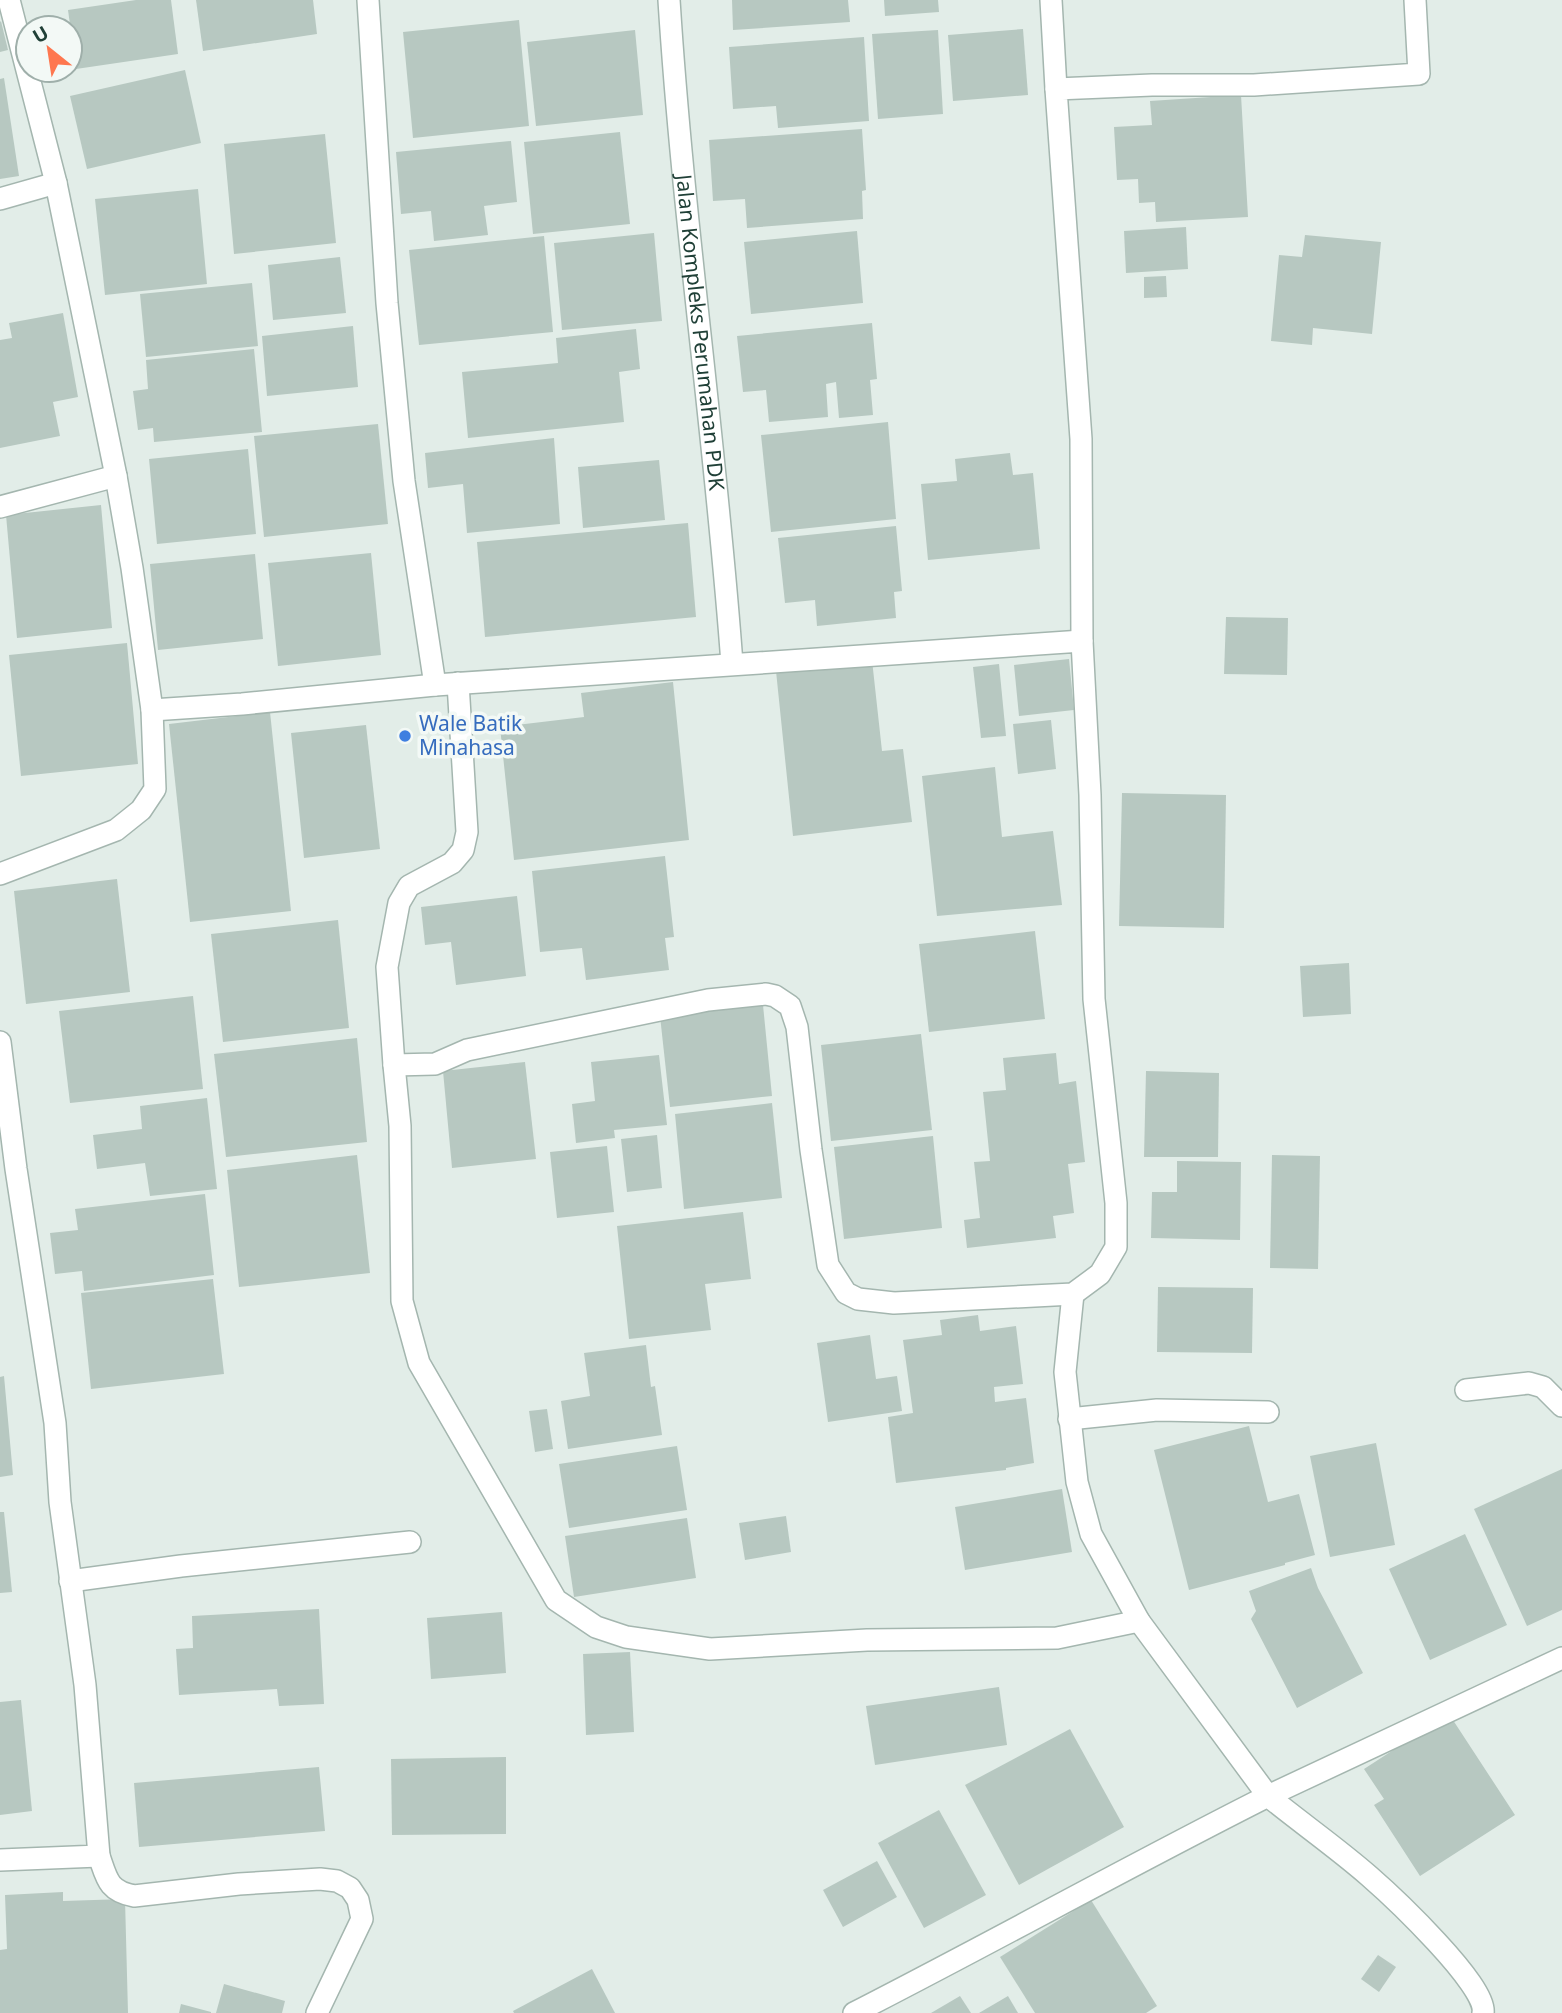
<svg xmlns="http://www.w3.org/2000/svg" width="1562" height="2013" font-family="'Noto Sans',sans-serif">
	<style>
		.building { fill: #b7c8c1 }
		.lines { fill: none; stroke-linecap: round; stroke-linejoin: round }
		.street-casing { stroke: #a4b6af; stroke-width: 24 }
		.street { stroke: #fff; stroke-width: 21 }
		.shop-dot { fill: #3f7fe0; stroke: #f3f9f6; stroke-width: 2.5 }
		.labels { text-anchor: middle; stroke-width: 7; stroke-linejoin: round; paint-order: stroke }
		.street-label { font-size: 21px; fill: #204037; stroke: #f3f9f6 }
		.shop-label { font-size: 21px; fill: #366cbe; stroke: #f3f9f6; text-anchor: start }
	</style>
	<rect width="100%" height="100%" fill="#e2ede8"/>
	<!-- building -->
	<g class="building">
		<polygon points="136,0 171,0 178,54 76,69 68,10"/>
		<polygon points="196,0 313,0 317,34 203,51"/>
		<polygon points="732,0 848,0 850,22 733,30"/>
		<polygon points="884,0 938,0 939,12 885,16"/>
		<polygon points="519,20 529,126 413,138 403,32"/>
		<polygon points="1,21 8,50 0,52 0,22"/>
		<polygon points="1023,29 1028,95 953,101 948,35"/>
		<polygon points="635,30 643,115 536,126 527,42"/>
		<polygon points="938,30 943,114 878,119 872,34"/>
		<polygon points="864,37 869,121 778,128 776,106 733,109 729,47"/>
		<polygon points="185,70 201,143 87,169 70,96"/>
		<polygon points="4,78 19,176 0,179 0,79"/>
		<polygon points="1241,95 1248,217 1156,222 1155,202 1139,203 1138,179 1117,180 1114,127 1152,125 1150,101"/>
		<polygon points="862,129 866,190 862,191 863,219 747,228 745,199 713,201 709,140"/>
		<polygon points="620,132 630,224 533,234 524,142"/>
		<polygon points="325,134 336,243 234,254 224,144"/>
		<polygon points="511,141 517,202 484,206 488,235 434,241 431,211 401,214 396,152"/>
		<polygon points="198,189 207,284 105,295 95,199"/>
		<polygon points="1186,227 1188,269 1126,273 1124,231"/>
		<polygon points="857,231 863,303 751,314 744,242"/>
		<polygon points="654,233 662,321 562,330 554,243"/>
		<polygon points="1305,235 1381,242 1372,334 1313,328 1312,345 1271,341 1279,255 1302,257"/>
		<polygon points="544,236 553,332 419,345 409,250"/>
		<polygon points="340,257 346,313 273,320 268,265"/>
		<polygon points="1166,276 1167,297 1144,298 1144,277"/>
		<polygon points="252,283 258,346 146,357 140,294"/>
		<polygon points="63,313 78,397 53,402 60,436 0,448 0,340 12,338 9,323"/>
		<polygon points="872,323 877,379 870,380 873,415 839,418 836,382 826,384 828,417 769,422 766,390 743,392 737,336"/>
		<polygon points="353,326 358,387 267,396 262,336"/>
		<polygon points="636,329 640,369 619,372 624,422 468,438 462,372 558,363 556,338"/>
		<polygon points="254,349 262,432 154,442 153,428 138,430 133,391 148,389 146,360"/>
		<polygon points="888,422 896,519 771,532 761,435"/>
		<polygon points="378,424 388,524 264,537 254,436"/>
		<polygon points="554,438 560,524 467,533 463,484 428,488 425,453"/>
		<polygon points="248,449 256,534 157,544 149,459"/>
		<polygon points="1010,453 1013,475 1033,473 1040,549 928,560 921,484 957,481 955,459"/>
		<polygon points="659,460 665,520 583,528 578,467"/>
		<polygon points="101,505 112,628 17,638 6,515"/>
		<polygon points="688,523 696,617 485,637 477,542"/>
		<polygon points="896,526 902,591 894,592 896,618 817,626 815,600 785,603 778,538"/>
		<polygon points="371,553 381,655 278,666 268,563"/>
		<polygon points="255,554 263,639 158,650 150,564"/>
		<polygon points="1226,617 1288,618 1287,675 1224,674"/>
		<polygon points="127,643 138,764 21,776 9,655"/>
		<polygon points="1069,659 1074,710 1019,716 1014,665"/>
		<polygon points="872,660 882,751 903,749 912,822 793,836 776,671"/>
		<polygon points="999,664 1006,736 981,738 973,667"/>
		<polygon points="673,682 689,840 514,860 500,727 584,717 581,693"/>
		<polygon points="270,712 291,911 190,922 169,724"/>
		<polygon points="1051,720 1056,769 1018,774 1013,724"/>
		<polygon points="366,725 380,849 304,858 291,733"/>
		<polygon points="995,767 1002,837 1053,831 1062,905 937,916 922,776"/>
		<polygon points="1122,793 1226,795 1224,928 1119,926"/>
		<polygon points="665,856 674,937 665,938 669,970 586,980 582,948 540,952 532,871"/>
		<polygon points="117,879 130,992 26,1004 14,891"/>
		<polygon points="517,896 526,976 456,985 451,942 425,945 421,907"/>
		<polygon points="338,920 349,1028 223,1042 211,934"/>
		<polygon points="1035,931 1045,1019 929,1032 919,944"/>
		<polygon points="1349,963 1351,1014 1303,1017 1300,966"/>
		<polygon points="193,996 203,1089 70,1103 59,1011"/>
		<polygon points="763,1005 772,1096 670,1107 660,1016"/>
		<polygon points="921,1034 932,1130 831,1141 821,1045"/>
		<polygon points="357,1038 367,1142 226,1157 214,1054"/>
		<polygon points="1056,1053 1059,1084 1076,1081 1085,1162 1068,1164 1074,1213 1053,1216 1056,1238 967,1248 964,1220 980,1218 974,1162 990,1161 983,1092 1006,1090 1003,1058"/>
		<polygon points="659,1055 667,1125 614,1130 615,1138 576,1143 572,1104 595,1101 591,1062"/>
		<polygon points="525,1062 536,1159 452,1168 443,1071"/>
		<polygon points="1146,1071 1219,1073 1218,1157 1144,1157"/>
		<polygon points="207,1098 217,1189 150,1196 145,1163 97,1169 93,1135 142,1129 140,1106"/>
		<polygon points="772,1103 782,1198 684,1209 675,1114"/>
		<polygon points="657,1135 662,1188 627,1192 621,1139"/>
		<polygon points="933,1136 942,1228 844,1239 834,1147"/>
		<polygon points="607,1146 614,1212 557,1218 550,1152"/>
		<polygon points="357,1155 370,1273 239,1287 227,1170"/>
		<polygon points="1272,1155 1320,1156 1318,1269 1270,1268"/>
		<polygon points="1177,1161 1241,1162 1240,1240 1151,1238 1152,1192 1177,1192"/>
		<polygon points="205,1194 214,1275 84,1291 82,1271 55,1274 50,1233 78,1230 75,1209"/>
		<polygon points="743,1212 751,1279 705,1284 711,1330 629,1339 617,1226"/>
		<polygon points="213,1279 224,1374 91,1389 81,1293"/>
		<polygon points="1158,1287 1253,1288 1252,1353 1157,1352"/>
		<polygon points="978,1315 980,1331 1016,1326 1023,1384 994,1387 995,1402 1026,1398 1034,1463 1006,1468 1006,1470 896,1483 888,1417 913,1413 903,1340 942,1335 940,1320"/>
		<polygon points="870,1335 876,1379 897,1376 902,1411 828,1422 817,1343"/>
		<polygon points="646,1345 651,1387 655,1386 662,1435 568,1449 561,1401 590,1396 584,1353"/>
		<polygon points="4,1376 13,1475 0,1477 0,1377"/>
		<polygon points="547,1409 553,1449 535,1452 529,1411"/>
		<polygon points="1249,1426 1268,1502 1299,1494 1315,1555 1285,1563 1285,1565 1189,1590 1154,1450"/>
		<polygon points="1376,1443 1395,1545 1330,1557 1310,1456"/>
		<polygon points="677,1446 687,1510 569,1528 559,1464"/>
		<polygon points="1562,1469 1562,1610 1527,1626 1474,1509"/>
		<polygon points="1062,1489 1072,1552 965,1570 955,1507"/>
		<polygon points="0,1512 4,1512 12,1592 0,1593"/>
		<polygon points="786,1516 791,1552 745,1560 739,1523"/>
		<polygon points="687,1518 696,1578 574,1597 565,1536"/>
		<polygon points="1465,1534 1507,1625 1430,1660 1389,1569"/>
		<polygon points="1311,1568 1318,1588 1363,1673 1297,1708 1251,1619 1256,1611 1249,1591"/>
		<polygon points="319,1609 324,1704 279,1706 277,1689 179,1695 176,1649 193,1648 192,1616"/>
		<polygon points="502,1612 506,1673 431,1679 427,1618"/>
		<polygon points="630,1652 634,1732 586,1735 583,1654"/>
		<polygon points="999,1687 1007,1745 875,1765 866,1706"/>
		<polygon points="21,1700 32,1811 0,1815 0,1702"/>
		<polygon points="1449,1714 1515,1815 1420,1876 1374,1805 1384,1799 1364,1769"/>
		<polygon points="1070,1729 1124,1827 1019,1885 965,1785"/>
		<polygon points="506,1757 506,1834 392,1835 391,1759"/>
		<polygon points="319,1767 325,1831 139,1847 134,1783"/>
		<polygon points="939,1810 986,1895 924,1928 878,1843"/>
		<polygon points="877,1861 897,1897 843,1927 823,1890"/>
		<polygon points="63,1892 63,1901 125,1899 128,2013 0,2013 0,1950 7,1949 5,1895"/>
		<polygon points="1091,1900 1157,2006 1146,2013 1035,2013 1000,1957"/>
		<polygon points="1378,1955 1396,1967 1379,1992 1361,1979"/>
		<polygon points="592,1969 615,2013 514,2013 513,2011"/>
		<polygon points="224,1984 285,2001 282,2013 216,2013"/>
		<polygon points="960,1996 971,2013 931,2013"/>
		<polygon points="1008,1996 1018,2013 979,2013"/>
		<polygon points="181,2004 211,2012 211,2013 179,2013"/>
	</g>
	<g class="lines">
		<defs>
			<g id="street">
				<polyline points="9,0 56,183 116,476"/>
				<polyline points="368,0 387,303 404,481 435,685"/>
				<path id="s1" d="M669 0C683 222 716 442 732 664"/>
				<polyline points="1051,0 1056,89"/>
				<polyline points="0,199 56,183"/>
				<polyline points="0,507 116,476 132,568 152,710 155,789 141,810 116,830 0,874"/>
				<polyline points="1082,641 1081,439 1056,89 1152,85 1254,85 1419,74 1415,0"/>
				<polyline points="152,710 242,704 435,685 1082,641 1090,795 1094,999 1116,1203 1116,1247 1100,1274 1073,1294 894,1303 858,1299 846,1293 828,1265 811,1150 797,1027 790,1006 775,996 766,994 708,1000 467,1050 435,1064 394,1065 400,1126 402,1301 419,1363 556,1600 596,1627 626,1637 710,1649 867,1640 1057,1638 1139,1621"/>
				<polyline points="0,1042 16,1169 55,1423 60,1502 85,1685 99,1856 0,1860"/>
				<polyline points="394,1065 387,967 399,903 409,886 452,863 463,850 467,832 458,683"/>
				<polyline points="1073,1294 1065,1372 1077,1482 1091,1534 1139,1621 1268,1796 1562,1658"/>
				<polyline points="1466,1390 1529,1383 1543,1387 1562,1406"/>
				<polyline points="1069,1419 1157,1410 1268,1412"/>
				<polyline points="70,1581 181,1566 410,1542"/>
				<path d="M99 1856C107 1879 108 1891 134 1896L239 1884 320 1879 337 1881 350 1888 358 1900 362 1919 317 2013"/>
				<path d="M854 2013C993 1942 1129 1866 1268 1796 1301 1823 1337 1848 1369 1876 1392 1896 1488 1986 1483 2013"/>
			</g>
		</defs>
		<!-- street casing -->
		<use href="#street" class="street-casing"/>
		<!-- street -->
		<use href="#street" class="street"/>
	</g>
	<!-- markers -->
	<circle class="shop-dot" cx="405" cy="736" r="7"/>
	<g class="labels">
		<!-- street labels -->
		<g class="street-label">
			<text dy="7" stroke="none"><textPath href="#s1" startOffset="334">Jalan Kompleks Perumahan PDK</textPath></text>
		</g>
		<!-- shop labels -->
		<g class="shop-label">
			<text x="419" y="731">Wale Batik<tspan x="419" dy="24">Minahasa</tspan></text>
		</g>
	</g>
	<!-- north arrow -->
	<g transform="translate(49 49) rotate(330)"><circle r="33" fill="#f3f9f6" stroke="#9fafaa" stroke-width="2"/>
	<path d="M0-5L12 26L0 18L-12 26Z" fill="#fe774f"/>
	<text y="-10" font-size="19" font-weight="bold" text-anchor="middle" fill="#204037">U</text>
	</g>
</svg>
